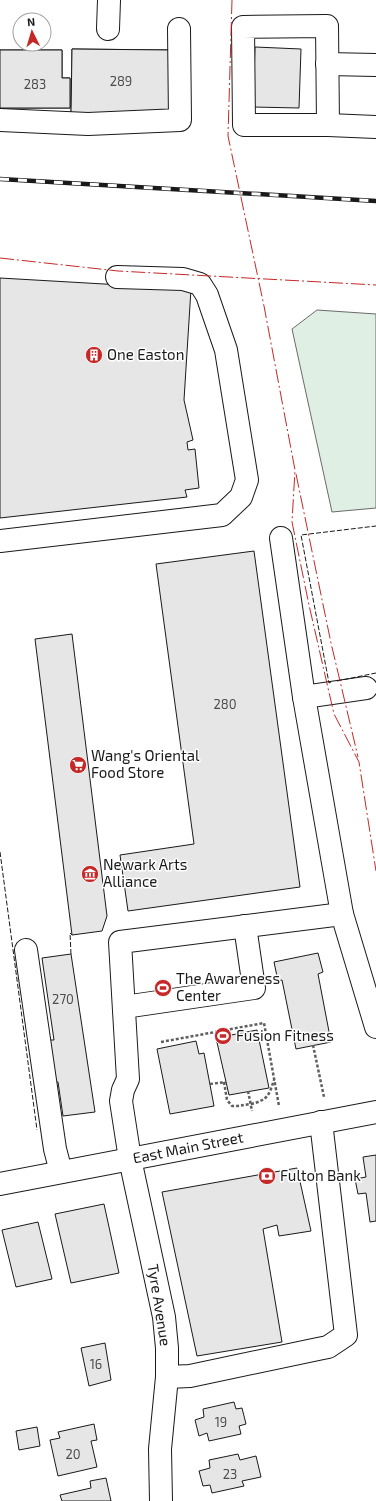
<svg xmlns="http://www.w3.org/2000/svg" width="376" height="1501" font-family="'Exo 2',sans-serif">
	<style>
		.green { fill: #e0efe3; stroke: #6a6a6a }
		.building { fill: #e6e6e6; stroke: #1a1a1a }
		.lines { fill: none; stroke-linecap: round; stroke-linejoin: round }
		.minor-casing { stroke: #1a1a1a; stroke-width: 24 }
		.major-casing { stroke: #1a1a1a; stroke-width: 24 }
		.path { stroke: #5f5f5f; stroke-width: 2.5; stroke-dasharray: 3 2; stroke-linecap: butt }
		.minor { stroke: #fff; stroke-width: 22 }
		.major { stroke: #fff; stroke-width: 22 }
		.rail-casing { stroke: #1a1a1a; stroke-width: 4.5 }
		.rail { stroke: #fff; stroke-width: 3; stroke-dasharray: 9; stroke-linecap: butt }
		.fence { stroke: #1a1a1a; stroke-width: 1; stroke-dasharray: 5 2; stroke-linecap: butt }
		.power { stroke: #c62828; stroke-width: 1; stroke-dasharray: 14 3 2 3; stroke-linecap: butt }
		.labels { text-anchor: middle; stroke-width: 3; stroke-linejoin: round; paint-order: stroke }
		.number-label { font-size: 13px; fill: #4d4d4d }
		.poi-label { font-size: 15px; fill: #1a1a1a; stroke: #fff; text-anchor: start }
		.street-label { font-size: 15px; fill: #1a1a1a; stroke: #fff }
	</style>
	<rect width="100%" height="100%" fill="#fff"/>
	<!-- green -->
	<polygon class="green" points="317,310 376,314 376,508 332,512 292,329"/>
	<!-- building -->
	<g class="building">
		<polygon points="255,47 301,49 299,108 253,107"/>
		<polygon points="72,49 171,50 171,113 71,113"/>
		<polygon points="72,49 171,50 171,113 71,113"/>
		<polygon points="0,50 62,50 62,78 70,78 70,108 0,108"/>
		<polygon points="0,50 62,50 62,78 70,78 70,108 0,108"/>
		<polygon points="0,278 191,289 184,400 193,440 187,442 188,450 195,449 199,488 185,490 187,497 0,518"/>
		<polygon points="254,551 300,887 128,911 120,855 194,844 156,564"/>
		<polygon points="72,634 107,916 102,931 72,935 35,639"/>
		<polygon points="318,953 323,972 318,974 331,1042 296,1049 282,980 278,981 274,962"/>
		<polygon points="71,954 95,1112 63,1116 58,1082 55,1082 49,1040 54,1040 42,958"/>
		<polygon points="257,1030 269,1088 229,1095 216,1038"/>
		<polygon points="196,1041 199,1054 204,1053 214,1106 170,1114 157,1049"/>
		<polygon points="376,1155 376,1221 370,1222 366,1193 358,1194 355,1179 366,1177 363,1157"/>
		<polygon points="297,1168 311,1231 279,1236 277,1225 263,1229 282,1342 197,1356 162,1192"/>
		<polygon points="104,1204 119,1273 71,1283 55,1214"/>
		<polygon points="38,1222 52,1279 16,1287 2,1230"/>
		<polygon points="105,1343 111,1380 89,1386 81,1348"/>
		<polygon points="234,1402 236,1409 242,1408 246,1424 239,1426 241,1434 209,1441 207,1433 199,1436 195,1420 204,1417 203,1409"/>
		<polygon points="94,1424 97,1440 91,1441 97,1467 58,1476 50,1440 60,1438 58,1432"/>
		<polygon points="37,1427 40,1446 19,1450 16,1431"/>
		<polygon points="238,1454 240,1460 256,1456 261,1477 242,1481 244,1486 212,1493 210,1485 203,1486 199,1471 210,1468 209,1460"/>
		<polygon points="106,1478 111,1501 62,1501 60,1495 91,1488 90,1481"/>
	</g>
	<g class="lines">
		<defs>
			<g id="minor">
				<polyline points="108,29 109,0"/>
				<polyline points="327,64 376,65"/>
				<polyline points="0,120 88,124 180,120 179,29"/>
				<polyline points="328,125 327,26 243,27 244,125 328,125 376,127"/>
				<polyline points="281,538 304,697 342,914 376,1027"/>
				<polyline points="0,541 222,515 241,497 247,480 226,350 207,295 200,284 183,279 117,277"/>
				<polyline points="304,697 366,688"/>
				<polyline points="26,950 55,1149 61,1172"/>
				<polyline points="124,1007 254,988 245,926"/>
				<polyline points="167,1377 190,1376 318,1349 328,1347 346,1335 321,1122"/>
				<polyline points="161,1501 160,1449 167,1377 167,1348 164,1317 130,1159 121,1101 123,1090 128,1079 120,942 342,914"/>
			</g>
			<polyline id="major" points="0,1184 376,1112"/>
		</defs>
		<!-- minor casing -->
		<use href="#minor" class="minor-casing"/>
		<!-- major casing -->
		<use href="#major" class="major-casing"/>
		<!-- path -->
		<g class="path">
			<polyline points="161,1042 264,1023 279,1106"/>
			<polyline points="313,1045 324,1097"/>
			<path d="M224 1082 227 1100 232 1106C239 1106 244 1105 251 1104 268 1100 269 1095 274 1080"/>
			<polyline points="210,1084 226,1082"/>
			<polyline points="248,1091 252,1111"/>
		</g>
		<!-- minor -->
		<use href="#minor" class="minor"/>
		<!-- major -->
		<use href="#major" class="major"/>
		<defs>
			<polyline id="rail" points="0,179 376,201"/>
		</defs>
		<!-- rail casing -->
		<use href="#rail" class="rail-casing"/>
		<!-- rail -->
		<use href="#rail" class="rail"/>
		<!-- fence -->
		<g class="fence">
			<polyline points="337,681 376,673"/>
			<polyline points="331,682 329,683 301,535 376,526"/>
			<polyline points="0,852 37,1130"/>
			<polyline points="71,954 70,933 72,935"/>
		</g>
		<!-- power -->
		<g class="power">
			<polyline points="232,0 228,136 264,306 295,470 292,522 309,605 334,714 359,762 376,871"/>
			<polyline points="0,258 118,271 376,285"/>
			<polyline points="296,474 331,643 358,757"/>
		</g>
	</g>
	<!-- icons -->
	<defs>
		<symbol id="building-disc" viewBox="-11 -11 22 22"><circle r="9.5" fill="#c62828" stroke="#fff"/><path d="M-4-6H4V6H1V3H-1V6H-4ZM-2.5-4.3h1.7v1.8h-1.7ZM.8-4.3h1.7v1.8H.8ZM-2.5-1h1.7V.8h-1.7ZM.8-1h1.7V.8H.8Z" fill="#fff"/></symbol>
		<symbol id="supermarket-disc" viewBox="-11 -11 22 22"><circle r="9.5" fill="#c62828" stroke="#fff"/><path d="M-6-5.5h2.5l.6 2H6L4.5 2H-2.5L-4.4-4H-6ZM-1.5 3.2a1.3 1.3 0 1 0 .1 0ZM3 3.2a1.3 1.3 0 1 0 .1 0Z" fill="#fff"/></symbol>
		<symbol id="museum-disc" viewBox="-11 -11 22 22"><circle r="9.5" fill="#c62828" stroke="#fff"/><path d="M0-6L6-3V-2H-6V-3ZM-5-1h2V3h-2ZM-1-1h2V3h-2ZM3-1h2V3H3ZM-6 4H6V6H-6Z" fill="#fff"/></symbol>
		<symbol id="stadium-disc" viewBox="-11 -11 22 22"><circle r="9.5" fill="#c62828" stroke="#fff"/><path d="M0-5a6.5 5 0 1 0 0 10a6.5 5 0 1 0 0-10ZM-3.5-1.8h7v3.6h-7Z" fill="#fff"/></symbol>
		<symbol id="bank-disc" viewBox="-11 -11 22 22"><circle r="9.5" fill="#c62828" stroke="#fff"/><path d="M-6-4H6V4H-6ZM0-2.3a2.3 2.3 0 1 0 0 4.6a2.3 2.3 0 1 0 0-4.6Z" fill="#fff"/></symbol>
	</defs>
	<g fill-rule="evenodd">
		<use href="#building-disc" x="84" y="345" width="20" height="20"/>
		<use href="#supermarket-disc" x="68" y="755" width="20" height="20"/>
		<use href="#museum-disc" x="80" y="864" width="20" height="20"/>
		<use href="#stadium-disc" x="153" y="978" width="20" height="20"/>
		<use href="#stadium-disc" x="213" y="1026" width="20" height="20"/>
		<use href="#bank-disc" x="257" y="1166" width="20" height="20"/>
	</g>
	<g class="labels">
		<!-- number labels -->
		<g class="number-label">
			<text x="121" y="86">289</text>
			<text x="35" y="89">283</text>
			<text x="225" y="709">280</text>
			<text x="63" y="1004">270</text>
			<text x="96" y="1369">16</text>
			<text x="221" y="1427">19</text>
			<text x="73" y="1459">20</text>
			<text x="230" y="1479">23</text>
		</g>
		<!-- poi labels -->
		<g class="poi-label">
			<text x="107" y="360">One Easton</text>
			<text x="91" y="761">Wang's Oriental<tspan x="91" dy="17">Food Store</tspan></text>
			<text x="103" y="870">Newark Arts<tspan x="103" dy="17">Alliance</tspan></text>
			<text x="176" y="984">The Awareness<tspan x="176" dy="17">Center</tspan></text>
			<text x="236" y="1041">Fusion Fitness</text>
			<text x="280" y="1181">Fulton Bank</text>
		</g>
		<!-- street labels -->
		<g class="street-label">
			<text transform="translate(188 1148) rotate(-11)" y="5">East Main Street</text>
			<text transform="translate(159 1305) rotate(81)" y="5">Tyre Avenue</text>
		</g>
	</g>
	<!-- north arrow -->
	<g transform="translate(32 32) rotate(355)"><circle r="19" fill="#ffffff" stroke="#a3a3a3"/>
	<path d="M0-3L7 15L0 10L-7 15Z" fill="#c62828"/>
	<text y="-6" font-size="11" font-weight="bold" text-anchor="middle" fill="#1a1a1a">N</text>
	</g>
</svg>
